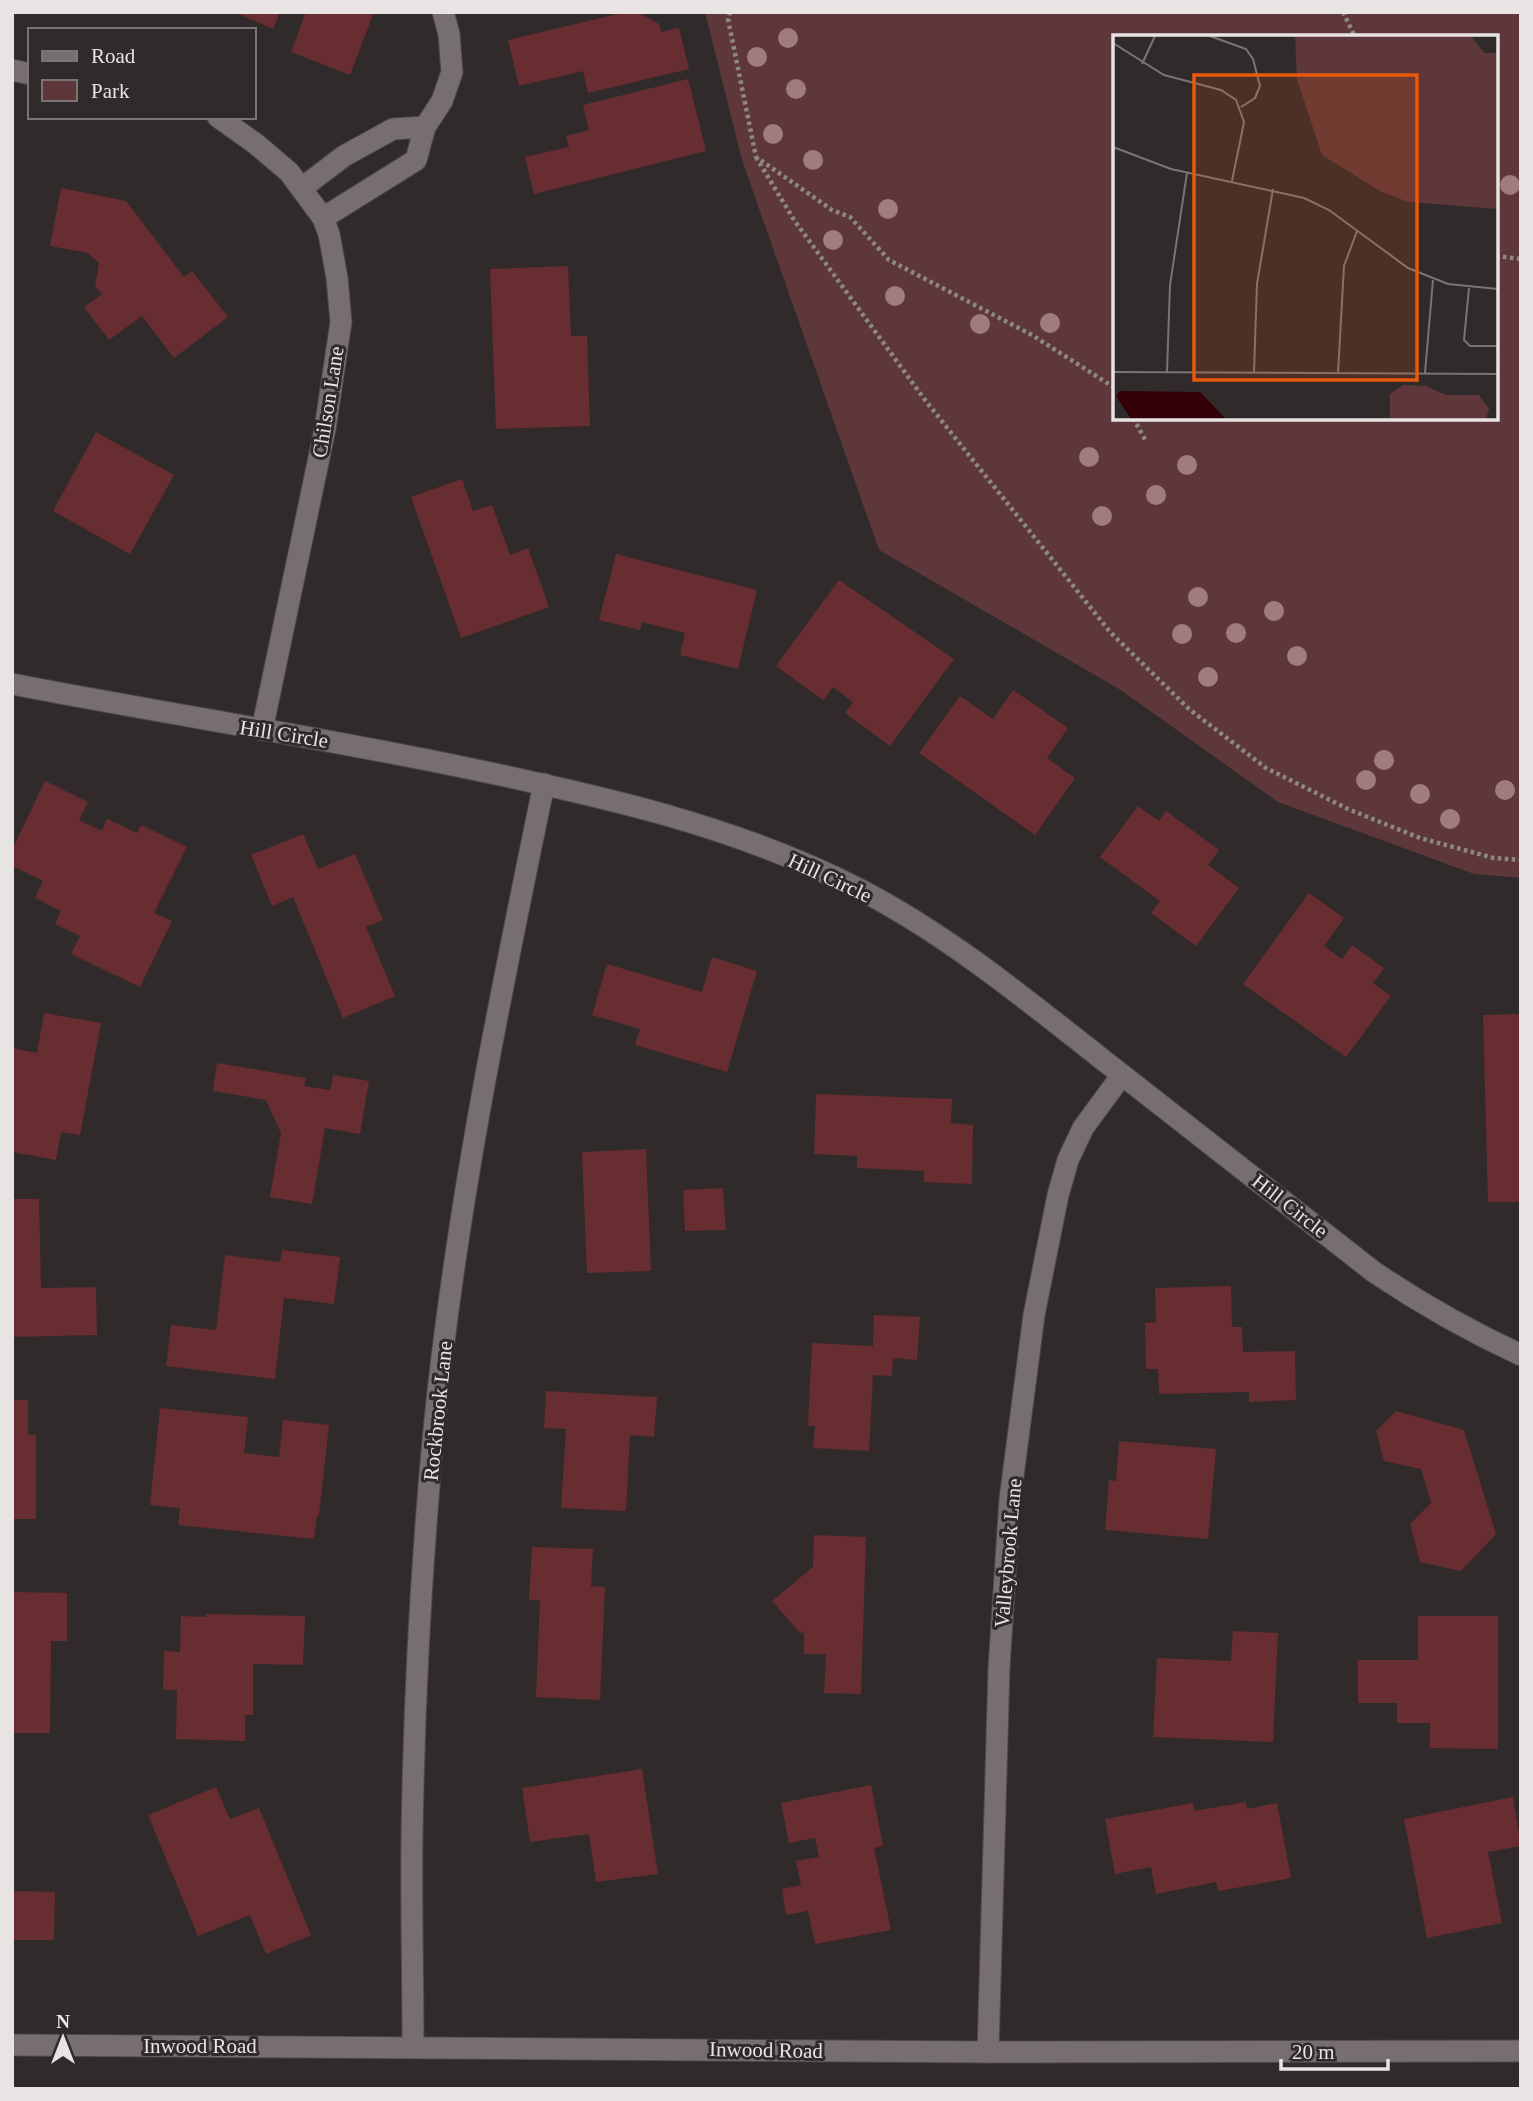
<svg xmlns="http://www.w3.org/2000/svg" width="1533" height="2101" font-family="'Times New Roman',serif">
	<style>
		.green { fill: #5d3739; fill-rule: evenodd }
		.building { fill: #682d31 }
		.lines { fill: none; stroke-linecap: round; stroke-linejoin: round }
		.street-casing { stroke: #4e4949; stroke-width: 23 }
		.path { stroke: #8d8787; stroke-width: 4.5; stroke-dasharray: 3.5 3.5; stroke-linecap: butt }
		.street { stroke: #776f6f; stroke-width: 21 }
		.tree { fill: #a17c7d }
		.labels { text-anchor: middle; stroke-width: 6; stroke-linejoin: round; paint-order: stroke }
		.street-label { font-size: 21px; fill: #e9e4e4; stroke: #312a2a }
		.inset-road { fill: none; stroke: #7b7474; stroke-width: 2 }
		.view { fill: #e8590c; fill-opacity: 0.15; stroke: #e8590c; stroke-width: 3.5 }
		.inset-edge { fill: none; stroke: #e9e4e4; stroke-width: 3.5 }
	</style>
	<rect width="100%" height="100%" fill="#312a2a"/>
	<!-- green -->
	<path class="green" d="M705 12H1521V878L1474 874 1278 802 1119 689 879 550 742 160ZM1115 37H1496V418H1115Z"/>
	<!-- building -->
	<g class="building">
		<polygon points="234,12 280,12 273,29"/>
		<polygon points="306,12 374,12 350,75 291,52"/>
		<polygon points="626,12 637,12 659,24 661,32 679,28 689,69 588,93 583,71 519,86 508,40"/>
		<polygon points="688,79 706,151 534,194 525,157 569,147 566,136 589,130 583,105"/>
		<polygon points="61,188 126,201 184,277 192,271 228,317 174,358 142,316 109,340 84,307 102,294 95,286 99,263 88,253 50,246"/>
		<polygon points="568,266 571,336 587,336 590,426 496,429 490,269"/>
		<polygon points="96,432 174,475 130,554 53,511"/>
		<polygon points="462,479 473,511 492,505 510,555 528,548 549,607 461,638 411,497"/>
		<polygon points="616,554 757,590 738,669 680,655 685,633 642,622 640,630 599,620"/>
		<polygon points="839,580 954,659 890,746 845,713 853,702 833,687 823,700 776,666"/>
		<polygon points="1013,690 1068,728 1047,758 1075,778 1035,835 919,753 960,696 993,719"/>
		<polygon points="45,781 88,802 79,820 102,831 107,819 137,833 141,825 187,847 154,913 172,921 140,987 71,954 80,936 55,924 61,911 35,898 43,881 12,866 12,850"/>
		<polygon points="1138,806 1159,821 1166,811 1219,850 1208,865 1239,888 1196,946 1151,913 1160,901 1100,857"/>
		<polygon points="303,834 318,869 355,854 383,920 366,927 395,996 343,1018 293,897 272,906 251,855"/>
		<polygon points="1309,893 1344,918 1324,946 1342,959 1352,945 1384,968 1373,983 1391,996 1346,1057 1243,984"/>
		<polygon points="712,957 757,971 727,1072 635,1045 640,1029 592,1015 607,964 702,992"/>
		<polygon points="44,1013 101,1023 80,1135 61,1132 56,1160 12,1152 12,1048 37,1053"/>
		<polygon points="1521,1014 1521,1202 1488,1202 1483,1015"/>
		<polygon points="217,1063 306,1078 304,1086 330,1090 333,1075 369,1081 360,1134 325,1128 312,1204 270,1197 281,1133 266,1100 213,1091"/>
		<polygon points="816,1094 952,1099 951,1123 973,1125 972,1184 924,1182 924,1171 857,1168 857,1156 814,1154"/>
		<polygon points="646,1149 651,1271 587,1273 582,1152"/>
		<polygon points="723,1188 726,1230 685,1231 683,1190"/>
		<polygon points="12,1199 39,1199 41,1288 96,1287 97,1335 12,1337"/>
		<polygon points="282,1250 340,1257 334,1304 284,1298 275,1379 166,1366 171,1325 216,1330 225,1255 280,1262"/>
		<polygon points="1231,1286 1232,1327 1242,1327 1243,1352 1295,1351 1296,1400 1249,1402 1249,1392 1159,1394 1158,1369 1146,1369 1145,1323 1156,1322 1155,1288"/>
		<polygon points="874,1315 920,1317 917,1360 893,1358 892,1376 873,1375 869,1451 813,1448 815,1426 808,1426 812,1343 873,1346"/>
		<polygon points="546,1391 657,1397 654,1437 630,1435 626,1511 561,1508 566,1429 544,1428"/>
		<polygon points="12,1400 28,1400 28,1435 36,1435 36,1519 12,1519"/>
		<polygon points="160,1408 248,1417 244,1453 279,1457 283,1420 329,1425 319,1515 317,1515 314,1539 178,1525 180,1508 150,1505"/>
		<polygon points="1396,1411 1464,1430 1496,1534 1461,1571 1420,1562 1410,1524 1431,1503 1421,1469 1384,1461 1376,1431"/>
		<polygon points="1119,1441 1216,1449 1208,1539 1105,1530 1109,1480 1116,1481"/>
		<polygon points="814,1535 866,1537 861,1694 824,1693 826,1654 804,1654 804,1630 801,1634 772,1601 813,1567"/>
		<polygon points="532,1547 593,1549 591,1586 605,1587 600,1700 536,1697 540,1600 529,1600"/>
		<polygon points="12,1592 67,1593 67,1641 51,1641 50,1733 12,1733"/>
		<polygon points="206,1614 305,1616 303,1665 253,1664 253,1715 245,1715 245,1741 176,1739 177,1690 163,1690 164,1651 180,1652 181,1616 206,1617"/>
		<polygon points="1418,1616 1498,1616 1498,1749 1430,1748 1430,1723 1397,1723 1397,1703 1358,1703 1358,1660 1418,1660"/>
		<polygon points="1233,1631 1278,1633 1273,1742 1153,1737 1157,1658 1231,1661"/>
		<polygon points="642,1769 658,1874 596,1882 589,1834 530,1842 522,1788"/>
		<polygon points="871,1785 883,1846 874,1848 891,1930 815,1944 808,1911 786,1915 782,1889 801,1885 796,1861 819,1857 815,1838 789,1843 781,1803"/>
		<polygon points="216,1787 230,1819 259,1808 311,1935 266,1954 250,1915 198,1936 148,1815"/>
		<polygon points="1513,1797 1521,1846 1488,1852 1502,1923 1427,1938 1404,1819"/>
		<polygon points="1246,1802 1247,1809 1277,1803 1291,1878 1218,1891 1216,1882 1156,1894 1151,1867 1115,1874 1105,1819 1193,1803 1194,1811"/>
		<polygon points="12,1891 55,1892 54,1940 12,1940"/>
	</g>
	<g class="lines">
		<defs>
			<g id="street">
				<polyline points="12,70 30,74"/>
				<polyline points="218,117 256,144 289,172 323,218 329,234 337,278 341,322 325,429 262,730"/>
				<polyline points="302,188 344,156 393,129 425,127"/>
				<polyline points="323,218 416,160 425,127 442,101 452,72 449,34 443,12"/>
				<path d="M12 684C162 713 313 736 462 767 598 795 737 826 861 890 947 935 1022 996 1098 1056 1190 1128 1282 1200 1374 1272 1423 1305 1467 1330 1521 1355"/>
				<polyline points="12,2045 988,2052 1521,2051"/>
				<path d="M413 2047C413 1976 411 1906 412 1836 414 1704 421 1571 433 1440 454 1219 499 1001 544 784"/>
				<polyline points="988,2052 999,1668 1010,1499 1034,1315 1058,1195 1068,1160 1083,1128 1122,1075"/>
			</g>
		</defs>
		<!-- street casing -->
		<use href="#street" class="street-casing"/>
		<!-- path -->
		<g class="path">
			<polyline points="730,12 728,19 756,157 832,210 850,217 889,260 1032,335 1115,388"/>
			<polyline points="1343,12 1355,37"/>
			<polyline points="756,157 794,220 925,400 1110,632 1189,709 1266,768 1348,809 1420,838 1494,858 1521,860"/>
			<polyline points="1496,256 1521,259"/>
			<polyline points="1133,418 1146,441"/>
		</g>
		<!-- street -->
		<use href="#street" class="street"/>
	</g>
	<!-- trees -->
	<g class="tree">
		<circle cx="788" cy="38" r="10"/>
		<circle cx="757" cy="57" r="10"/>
		<circle cx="796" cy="89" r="10"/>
		<circle cx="773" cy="134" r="10"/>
		<circle cx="813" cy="160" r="10"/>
		<circle cx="1510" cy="185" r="10"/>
		<circle cx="888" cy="209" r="10"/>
		<circle cx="833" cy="240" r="10"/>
		<circle cx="895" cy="296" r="10"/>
		<circle cx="1050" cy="323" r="10"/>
		<circle cx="980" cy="324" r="10"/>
		<circle cx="1089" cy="457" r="10"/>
		<circle cx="1187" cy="465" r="10"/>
		<circle cx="1156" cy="495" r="10"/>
		<circle cx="1102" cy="516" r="10"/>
		<circle cx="1198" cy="597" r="10"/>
		<circle cx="1274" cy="611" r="10"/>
		<circle cx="1236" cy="633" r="10"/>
		<circle cx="1182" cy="634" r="10"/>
		<circle cx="1297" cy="656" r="10"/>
		<circle cx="1208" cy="677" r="10"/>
		<circle cx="1384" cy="760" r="10"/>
		<circle cx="1366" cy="780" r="10"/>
		<circle cx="1505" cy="790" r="10"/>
		<circle cx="1420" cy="794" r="10"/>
		<circle cx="1450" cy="819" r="10"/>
	</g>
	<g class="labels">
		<!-- street labels -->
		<g class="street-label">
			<text transform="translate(328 402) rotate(-81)" y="7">Chilson Lane</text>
			<text transform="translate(284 734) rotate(9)" y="7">Hill Circle</text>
			<text transform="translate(830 878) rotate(25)" y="7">Hill Circle</text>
			<text transform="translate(1290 1206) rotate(38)" y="7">Hill Circle</text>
			<text transform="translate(438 1411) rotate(-84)" y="7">Rockbrook Lane</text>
			<text transform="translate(1008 1553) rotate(-85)" y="7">Valleybrook Lane</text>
			<text x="200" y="2053">Inwood Road</text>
			<text transform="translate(766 2050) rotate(1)" y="7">Inwood Road</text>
		</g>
	</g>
	<!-- overview -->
	<g transform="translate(1113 35)">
		<rect width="385" height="385" fill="#312a2a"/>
		<path d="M182 1H358L371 18H385V174L295 167 267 156 209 120 184 44ZM290 350 313 351 333 360H366L376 374 373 384H277V359Z" fill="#5d3739"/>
		<path d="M7 356 87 357 113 384H18L3 361Z" fill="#340008"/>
		<path class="inset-road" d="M97 1 133 14 140 24 147 51 142 63 128 72M0 8 51 40 108 55 123 65 131 87 119 146M29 29 42 1M0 112 58 134 191 163 216 175 295 233 335 249 385 254M356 253 351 305 357 311H385M0 337 385 339M54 337 57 250 74 138M141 337 144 249 160 154M225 338 231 231 244 196M312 338 320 245"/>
		<path class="view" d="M81 40H304V345H81Z"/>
		<rect width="385" height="385" class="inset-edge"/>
	</g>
	<!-- border -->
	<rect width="1533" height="2101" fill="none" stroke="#e9e4e4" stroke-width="28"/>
	<!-- legend -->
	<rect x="28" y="28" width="228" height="91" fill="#312a2a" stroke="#7b7474" stroke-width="2"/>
	<rect x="42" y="51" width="35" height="10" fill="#776f6f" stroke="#7b7474" stroke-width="2"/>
	<text x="91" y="63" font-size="21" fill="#e9e4e4">Road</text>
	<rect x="42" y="80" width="35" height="21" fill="#5d3739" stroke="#7b7474" stroke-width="2"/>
	<text x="91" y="98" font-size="21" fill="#e9e4e4">Park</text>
	<!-- north arrow -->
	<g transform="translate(63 2038)" stroke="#312a2a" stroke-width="5" paint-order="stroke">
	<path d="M0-5L12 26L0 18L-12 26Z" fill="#e9e4e4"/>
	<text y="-10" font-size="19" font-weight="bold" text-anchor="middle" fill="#e9e4e4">N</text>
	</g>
	<!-- scale -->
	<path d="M1281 2059v10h107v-10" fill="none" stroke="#e9e4e4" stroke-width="3.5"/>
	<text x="1292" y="2059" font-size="21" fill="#e9e4e4" stroke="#312a2a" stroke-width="5" paint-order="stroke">20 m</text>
</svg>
